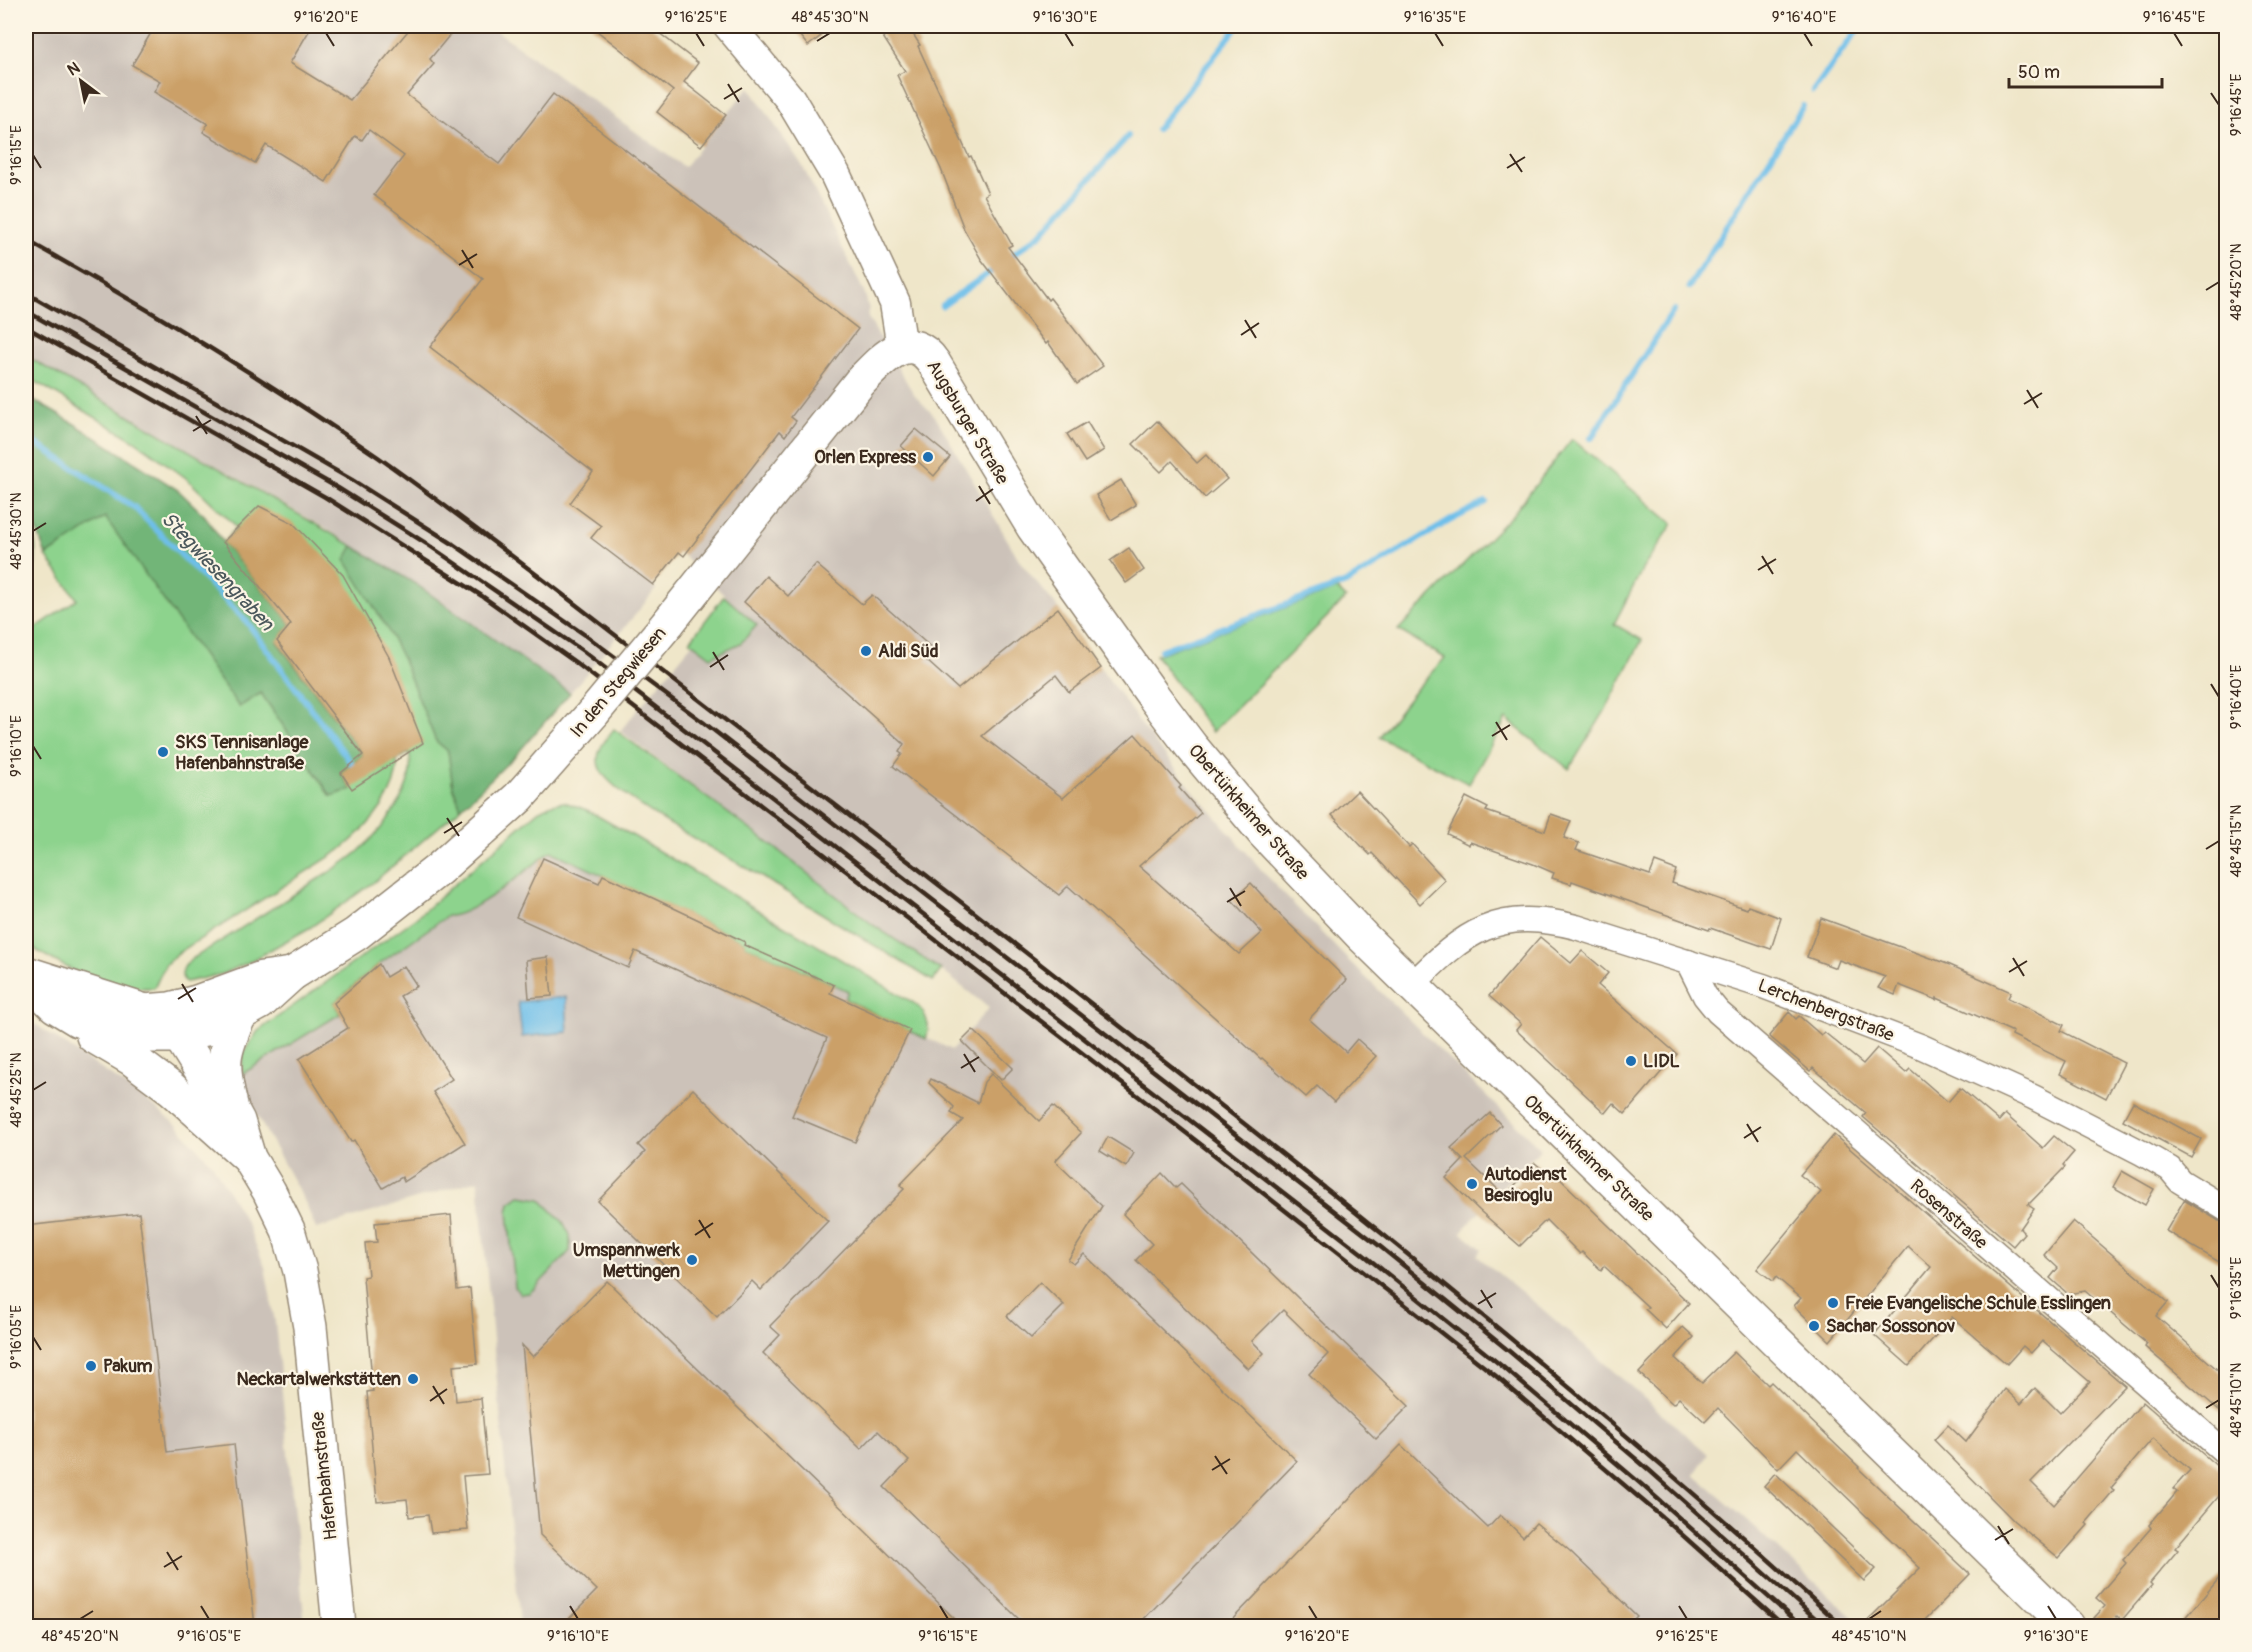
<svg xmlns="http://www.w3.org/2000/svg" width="2252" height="1652" font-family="Pangolin,sans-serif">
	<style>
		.industrial { fill: #ccc2b9 }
		.green { fill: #8dd38d; stroke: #647e56; stroke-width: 1.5 }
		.forest { fill: #72b578; stroke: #56704b; stroke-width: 1.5 }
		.water { fill: #6ebfea; stroke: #547484; stroke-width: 1.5 }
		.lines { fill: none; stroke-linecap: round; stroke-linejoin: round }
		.stream { stroke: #6ebfea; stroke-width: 6 }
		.building { fill: #cba068; fill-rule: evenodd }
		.minor-casing { stroke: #958874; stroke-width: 27 }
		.tertiary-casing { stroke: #958874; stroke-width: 33 }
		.secondary-casing { stroke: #958874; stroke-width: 36 }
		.minor { stroke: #fff; stroke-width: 24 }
		.tertiary { stroke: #fff; stroke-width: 30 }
		.secondary { stroke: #fff; stroke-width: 33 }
		.rail { stroke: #3b2a1e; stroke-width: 4.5 }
		.secondary-bridge-casing { stroke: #958874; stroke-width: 36; stroke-linecap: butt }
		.secondary-bridge { stroke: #fff; stroke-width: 33 }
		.ticks { fill: none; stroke: #3b2a1e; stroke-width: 2 }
		.poi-dot { fill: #1f6fb2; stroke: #fcf5e5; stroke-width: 2 }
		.labels { text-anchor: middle; stroke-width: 4.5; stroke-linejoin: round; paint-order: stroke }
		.street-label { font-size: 18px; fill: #3b2a1e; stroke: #fcf5e5 }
		.poi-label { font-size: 18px; font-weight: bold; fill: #3b2a1e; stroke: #fcf5e5; text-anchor: start }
		.water-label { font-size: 20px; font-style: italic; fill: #4a575b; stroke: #fcf5e5 }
		.neatline { fill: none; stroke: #3b2a1e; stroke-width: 2 }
		.ticks-label { font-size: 15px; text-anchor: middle; fill: #3b2a1e }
	</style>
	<rect width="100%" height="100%" fill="#fcf5e5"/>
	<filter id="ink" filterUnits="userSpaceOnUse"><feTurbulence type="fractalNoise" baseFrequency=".0167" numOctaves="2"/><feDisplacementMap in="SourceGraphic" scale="12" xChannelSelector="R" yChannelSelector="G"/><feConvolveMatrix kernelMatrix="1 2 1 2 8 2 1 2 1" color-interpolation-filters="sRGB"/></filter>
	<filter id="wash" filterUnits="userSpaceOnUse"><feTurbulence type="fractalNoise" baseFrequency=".008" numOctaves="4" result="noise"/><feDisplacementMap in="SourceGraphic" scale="24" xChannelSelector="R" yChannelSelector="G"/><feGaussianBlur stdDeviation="1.35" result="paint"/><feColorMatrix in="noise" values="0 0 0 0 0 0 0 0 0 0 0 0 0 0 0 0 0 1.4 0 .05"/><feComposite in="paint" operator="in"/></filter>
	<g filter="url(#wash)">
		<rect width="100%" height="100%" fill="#efe6c9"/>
		<!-- industrial -->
		<g class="industrial">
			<polygon points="26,26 490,26 684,167 749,87 802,165 865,294 869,310 868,318 915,396 935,416 1021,563 1058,608 1143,727 1191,788 1272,882 1348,960 1541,1149 1499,1190 1461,1232 1482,1249 1477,1256 1540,1307 1708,1454 1694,1475 1741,1515 1862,1626 499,1626 520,1624 478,1180 316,1229 305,1202 253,1108 245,1090 242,1074 340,1014 334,1003 379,964 447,916 485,901 551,851 745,942 744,945 848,992 845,999 952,1050 989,1008 941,970 873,925 774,847 620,731 693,643 711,657 756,625 679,552 653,585 656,589 644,604 570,693 417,585 323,527 26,356"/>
			<polygon points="26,1018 135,1092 176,1124 213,1165 246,1222 265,1267 275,1322 305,1626 26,1626"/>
		</g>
		<!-- green -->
		<g class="green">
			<path d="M26 356 353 546 346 560 387 628 403 660 436 741 448 751 453 787 461 808 374 882 311 927 247 963 222 974 186 982 183 980C180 970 185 965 192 959 229 936 265 913 301 890 320 877 342 866 359 851 382 830 418 787 409 753L397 760C399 796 365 830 339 851L178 953 166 964 154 988C143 988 132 988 121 986 87 980 55 962 26 944V635L77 599 46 556 105 516 239 707 261 693 331 796 352 789 341 773 363 755 277 641 291 624 223 542 237 527 186 478 135 441 26 376Z"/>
			<polygon points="1572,439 1673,524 1643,568 1614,624 1642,640 1605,711 1569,769 1506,719 1469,784 1379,737 1418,687 1445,658 1398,630 1512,515"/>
			<path d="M26 512C42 545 35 571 26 604Z"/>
			<polygon points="1337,589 1346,598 1212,732 1156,655"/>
			<polygon points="724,596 757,625 741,643 711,657 690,641"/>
			<path d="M614 729 774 847 873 925 941 970 933 981C872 944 811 907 750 870 719 852 613 797 600 769 593 754 605 740 614 729Z"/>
			<path d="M564 802 587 810 635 837 914 1003C926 1012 931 1025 926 1039L845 999 848 991 744 945 745 942 551 851C530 867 471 918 447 916L379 964 334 1003 340 1014 242 1074 243 1053 258 1031 416 918 538 811 552 804Z"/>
			<polygon points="520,1196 540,1199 563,1222 570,1235 570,1251 535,1288 529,1293 520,1294 515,1287 508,1212 510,1203"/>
		</g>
		<!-- forest -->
		<g class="forest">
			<polygon points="26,396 73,423 178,490 205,516 223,542 291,624 277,642 363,755 341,773 352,789 331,796 261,693 239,707 105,517 46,556 26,498"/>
			<polygon points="353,546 417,585 570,693 517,754 461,808 453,787 448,751 436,741 403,660 387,628 345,560"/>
		</g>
		<!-- water -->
		<polygon class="water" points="566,997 568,1032 522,1037 518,1002"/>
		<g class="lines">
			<!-- stream -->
			<g class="stream">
				<polyline points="1813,91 1860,26"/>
				<polyline points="1157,129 1238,26"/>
				<polyline points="1007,259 1041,234 1128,136"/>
				<polyline points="1689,287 1803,106"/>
				<polyline points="942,306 997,267"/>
				<polyline points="26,437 134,507 247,622 352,764"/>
				<polyline points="1591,438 1674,310"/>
				<polyline points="1161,650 1346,583 1451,520 1486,502"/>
			</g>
		</g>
		<g id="blocks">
			<!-- building -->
			<g class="building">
				<polygon points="155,26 312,26 290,63 350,100 412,26 457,26 430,59 434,64 407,95 499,164 553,94 858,329 791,417 796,421 785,436 780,431 684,556 679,552 653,585 591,538 601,526 570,503 593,472 430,347 483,279 374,195 404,156 369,130 362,140 355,136 326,182 266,145 255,163 203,132 208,124 154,92 160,81 132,65"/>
				<polygon points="591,26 650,26 698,63 684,82 726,115 701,146 657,112 673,91"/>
				<polygon points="792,26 812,26 821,36 808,46"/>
				<polygon points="876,26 908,26 920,45 918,46 969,157 971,156 988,193 984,195 1012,245 1008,247 1048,300 1050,298 1103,366 1077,384 1048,342 1046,344 981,259 964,229 941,169 897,75 905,71"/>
				<polygon points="1157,421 1197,463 1206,455 1227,479 1205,498 1172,461 1161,472 1133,444"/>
				<polygon points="1087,422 1104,450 1085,462 1067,434"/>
				<polygon points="916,429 950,457 934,476 901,446"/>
				<polygon points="1121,480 1136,505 1111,520 1096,495"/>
				<polygon points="259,506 293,523 343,575 389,657 423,743 352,789 341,773 363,755 277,641 291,624 223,542"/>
				<polygon points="1129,548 1144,570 1126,583 1110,561"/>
				<polygon points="816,564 862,604 872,595 934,650 926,660 958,689 1058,608 1101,668 1069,692 1056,675 982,736 1063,798 1135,734 1181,786 1179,788 1201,813 1139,866 1239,954 1262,933 1232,900 1251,883 1281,916 1347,980 1309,1019 1346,1052 1357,1039 1376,1056 1334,1102 1317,1086 1306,1097 1262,1058 1261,1059 1068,886 1059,895 893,766 902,754 899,752 904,744 744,602 766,576 788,596"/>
				<polygon points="1357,791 1409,847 1412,844 1445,880 1420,904 1372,853 1370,855 1332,815"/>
				<polygon points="1466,797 1488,808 1486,811 1545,831 1551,814 1571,821 1564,838 1579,843 1576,850 1650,875 1655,862 1676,870 1672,883 1747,909 1748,906 1781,918 1771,949 1710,928 1709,930 1572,881 1571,884 1552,878 1554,873 1533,864 1470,842 1469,845 1447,834"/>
				<polygon points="543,858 599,883 603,875 657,900 745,942 744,945 834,985 830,993 910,1030 855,1142 792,1116 827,1038 635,951 628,968 516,917"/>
				<polygon points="1821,918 1950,965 2011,992 2008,998 2064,1025 2061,1031 2124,1063 2106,1098 2060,1074 2066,1061 2012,1035 2013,1032 1937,998 1937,1000 1899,985 1895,995 1878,988 1885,977 1839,960 1836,968 1807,957"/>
				<polygon points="1540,937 1571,963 1582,951 1608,973 1598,985 1677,1054 1625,1114 1613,1103 1605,1113 1516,1030 1521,1024 1489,996"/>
				<polygon points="548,957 552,996 529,998 526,960"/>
				<polygon points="379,964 386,977 404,966 417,986 400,996 452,1079 433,1092 465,1143 404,1182 402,1177 383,1188 354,1140 351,1142 299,1059 348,1028 334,1003"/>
				<polygon points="1789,1012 1796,1019 1799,1016 1821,1035 1824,1032 1863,1064 1877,1048 1906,1073 1910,1069 1948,1102 1960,1088 1999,1121 2005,1114 2043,1148 2054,1136 2074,1152 2063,1165 2065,1167 2028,1205 2034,1209 2020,1229 2024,1233 2013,1246 1863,1117 1866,1113 1813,1068 1810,1071 1769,1036"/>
				<polygon points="973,1030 1013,1068 1001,1080 962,1041"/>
				<path d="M991 1074 1039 1121 1053 1106 1081 1133 1055 1161 1102 1206 1068 1260 1074 1264 1084 1254 1297 1461 1137 1626H1026L884 1487 909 1461 878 1431 861 1449 763 1353 780 1335 770 1326 904 1189 900 1185 963 1120 951 1113 954 1107 929 1083 931 1079 978 1103 984 1082ZM1040 1282 1064 1305 1031 1338 1007 1316Z"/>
				<polygon points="693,1089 828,1221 761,1290 752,1281 717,1317 598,1201 645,1152 638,1145"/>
				<polygon points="2133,1102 2201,1139 2191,1157 2123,1120"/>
				<polygon points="1490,1113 1501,1125 1466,1159 1505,1196 1535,1163 1549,1175 1555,1174 1689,1303 1666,1329 1645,1309 1648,1307 1604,1266 1601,1270 1582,1252 1580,1254 1546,1220 1520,1246 1480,1211 1446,1178 1463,1160 1451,1148"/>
				<polygon points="1834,1135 2125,1386 2031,1482 2054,1505 2143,1402 2226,1474 2226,1503 2219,1496 2175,1548 2178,1550 2150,1583 2152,1585 2122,1620 2118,1616 2109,1626 2102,1626 2094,1618 2105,1606 2096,1598 2126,1563 2123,1560 2151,1528 2149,1525 2177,1492 2173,1489 2190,1470 2153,1438 2111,1488 2114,1490 2086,1523 2088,1525 2059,1558 2014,1521 1934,1440 1948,1425 1966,1442 2005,1389 2021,1404 2035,1388 2060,1413 2090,1382 2042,1341 2031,1353 2023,1346 2007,1364 1952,1317 1909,1366 1874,1335 1931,1267 1908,1246 1830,1341 1794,1306 1801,1298 1776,1277 1773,1281 1757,1269 1821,1192 1800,1175"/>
				<polygon points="1108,1137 1134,1153 1126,1167 1100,1151"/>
				<polygon points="2122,1171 2154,1189 2145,1205 2113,1187"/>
				<polygon points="1162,1173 1176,1188 1181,1184 1409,1406 1376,1439 1309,1374 1328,1354 1283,1310 1252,1341 1264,1353 1248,1369 1136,1260 1152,1244 1123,1214"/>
				<polygon points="2184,1200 2219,1221 2226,1223 2226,1266 2166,1231"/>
				<polygon points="139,1213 167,1452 234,1444 255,1626 26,1626 26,1226"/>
				<polygon points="451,1215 457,1290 470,1288 477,1364 453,1366 456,1401 481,1398 488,1474 463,1476 468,1530 431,1533 428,1515 409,1517 407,1499 377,1502 367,1392 373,1391 363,1277 368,1276 365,1243 377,1242 375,1223"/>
				<polygon points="2073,1221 2168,1302 2156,1316 2226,1377 2226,1416 2145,1347 2147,1344 2085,1291 2068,1294 2050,1278 2058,1268 2044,1255"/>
				<polygon points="607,1281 863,1529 962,1626 562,1626 597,1590 540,1535 522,1345 533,1357"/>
				<polygon points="1683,1327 1694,1337 1675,1358 1702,1383 1734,1352 1768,1385 1771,1382 1859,1467 1858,1468 1970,1574 1919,1626 1862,1626 1920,1568 1797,1449 1778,1469 1718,1408 1705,1422 1679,1398 1673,1404 1639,1373"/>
				<polygon points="1401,1445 1488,1528 1500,1515 1523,1537 1536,1523 1570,1551 1637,1616 1627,1626 1226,1626"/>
				<polygon points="1775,1473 1876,1569 1864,1581 1764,1486"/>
				<polygon points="2226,1570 2226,1619 2220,1626 2179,1626"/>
			</g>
		</g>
	</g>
	<g filter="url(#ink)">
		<use href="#blocks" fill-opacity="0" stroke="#958874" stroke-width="1.5"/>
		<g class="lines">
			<defs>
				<g id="minor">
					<polyline points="1688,962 1705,996 1718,1012 2226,1453"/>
					<path d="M1412 985C1465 931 1498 907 1576 927L1763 986 1920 1046 2033 1097 2142 1153 2170 1169 2180 1181 2226 1209"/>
				</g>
				<polyline id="tertiary" points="729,26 790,99 835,174 895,303 902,348"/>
				<g id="secondary">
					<path d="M668 623 860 382C881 361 909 326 934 363L1033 527 1154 697 1191 746 1263 832 1363 937 2068 1626"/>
					<polyline points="26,973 145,1011 179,1035 214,1091 232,1110 238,1121 249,1158 269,1191 288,1230 300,1271 310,1327 339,1626"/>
					<polyline points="26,978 55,1006 78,1020 113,1032 135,1036 170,1036 206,1029 227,1021 260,1003 292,974 356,934 439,869 519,797 594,712"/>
					<polyline points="145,1011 170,1009 197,1002 262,978 292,974"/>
					<polyline points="93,1036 132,1059 172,1089 249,1158"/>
					<path d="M231 1105C221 1064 222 1054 240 1015"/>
				</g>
			</defs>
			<!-- minor casing -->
			<use href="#minor" class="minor-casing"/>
			<!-- tertiary casing -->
			<use href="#tertiary" class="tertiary-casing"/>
			<!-- secondary casing -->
			<use href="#secondary" class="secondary-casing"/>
			<!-- minor -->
			<use href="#minor" class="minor"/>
			<!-- tertiary -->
			<use href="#tertiary" class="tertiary"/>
			<!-- secondary -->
			<use href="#secondary" class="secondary"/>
			<!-- rail -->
			<g class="rail">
				<path d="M26 240C146 307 264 379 378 457 437 499 495 543 553 587 672 678 790 770 908 861 1226 1108 1545 1354 1842 1626"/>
				<polyline points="26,293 352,480 453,544 588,637 703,722 1377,1244 1509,1351 1649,1470 1824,1626"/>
				<polyline points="26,311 338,488 427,544 583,651 1364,1255 1503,1367 1641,1484 1801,1626"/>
				<polyline points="26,327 325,497 482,596 575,662 1203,1146 1496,1376 1669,1523 1784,1626"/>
			</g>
			<defs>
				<polyline id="secondary-bridge" points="594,712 668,623"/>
			</defs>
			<!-- secondary-bridge casing -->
			<use href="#secondary-bridge" class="secondary-bridge-casing"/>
			<!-- secondary-bridge -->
			<use href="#secondary-bridge" class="secondary-bridge"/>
		</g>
	</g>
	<!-- ticks -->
	<path class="ticks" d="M326 33 334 46M696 33 704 46M1065 33 1073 46M1435 33 1443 46M1804 33 1812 46M2174 33 2182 46M817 41 830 33M728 84 739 102M2211 93 2219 105M724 99 742 88M1510 154 1522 172M33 155 41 168M1507 168 1525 157M462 250 473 268M459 265 477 254M2206 290 2219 282M1245 320 1256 338M1241 335 1259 323M2027 390 2038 408M2024 404 2042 393M196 416 207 434M193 431 211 420M979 486 990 504M976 501 993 489M33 531 46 523M1762 556 1773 574M1758 570 1776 559M713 652 724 670M710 667 728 655M2211 684 2219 697M1496 722 1507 740M1492 736 1510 725M33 746 41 759M447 818 459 836M444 833 462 822M2206 849 2219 841M1230 888 1241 906M1227 902 1245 891M2013 958 2024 976M2009 972 2027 961M182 984 193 1002M178 999 196 988M964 1054 975 1072M961 1068 979 1057M33 1090 46 1082M1747 1124 1758 1142M1744 1138 1761 1127M699 1220 710 1238M695 1235 713 1223M2211 1275 2219 1288M1481 1290 1492 1308M1478 1304 1496 1293M33 1337 41 1350M433 1386 444 1404M430 1401 447 1389M2206 1408 2219 1400M1215 1456 1227 1474M1212 1470 1230 1459M1998 1526 2009 1544M1995 1540 2013 1529M167 1552 178 1570M164 1567 182 1556M201 1606 209 1619M570 1606 578 1619M940 1606 948 1619M1309 1606 1317 1619M1679 1606 1687 1619M2048 1606 2056 1619M80 1619 93 1611M1869 1619 1881 1611"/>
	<!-- markers -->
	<g class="poi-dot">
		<circle cx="928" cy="457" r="6"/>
		<circle cx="866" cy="651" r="6"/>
		<circle cx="163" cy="752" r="6"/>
		<circle cx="1631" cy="1061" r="6"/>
		<circle cx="1472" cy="1184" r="6"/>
		<circle cx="692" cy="1260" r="6"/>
		<circle cx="1833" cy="1303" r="6"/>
		<circle cx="1814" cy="1326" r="6"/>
		<circle cx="91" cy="1366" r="6"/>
		<circle cx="413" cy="1379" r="6"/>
	</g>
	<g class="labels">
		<!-- street labels -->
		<g class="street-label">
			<text transform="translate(968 422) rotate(59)" y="6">Augsburger Straße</text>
			<text transform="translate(618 682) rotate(-50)" y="6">In den Stegwiesen</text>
			<text transform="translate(1249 812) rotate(49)" y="6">Obertürkheimer Straße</text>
			<text transform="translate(1826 1010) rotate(21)" y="6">Lerchenbergstraße</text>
			<text transform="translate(1589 1158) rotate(44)" y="6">Obertürkheimer Straße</text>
			<text transform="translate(1949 1214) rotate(41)" y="6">Rosenstraße</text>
			<text transform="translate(324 1476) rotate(-96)" y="6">Hafenbahnstraße</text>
		</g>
		<!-- poi labels -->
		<g class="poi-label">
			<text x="916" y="463" text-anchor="end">Orlen Express</text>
			<text x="878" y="657">Aldi Süd</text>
			<text x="175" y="748">SKS Tennisanlage<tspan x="175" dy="21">Hafenbahnstraße</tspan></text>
			<text x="1643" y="1067">LIDL</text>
			<text x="1484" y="1180">Autodienst<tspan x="1484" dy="21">Besiroglu</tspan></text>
			<text x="680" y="1256" text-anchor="end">Umspannwerk<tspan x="680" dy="21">Mettingen</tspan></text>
			<text x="1845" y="1309">Freie Evangelische Schule Esslingen</text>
			<text x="1826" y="1332">Sachar Sossonov</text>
			<text x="103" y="1372">Pakum</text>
			<text x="401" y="1385" text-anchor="end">Neckartalwerkstätten</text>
		</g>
		<!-- water labels -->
		<g class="water-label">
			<text transform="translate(218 571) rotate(47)" y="7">Stegwiesengraben</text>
		</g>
	</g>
	<!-- margin -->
	<rect width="2252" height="1652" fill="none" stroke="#fcf5e5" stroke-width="66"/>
	<!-- north arrow -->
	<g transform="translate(81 81) rotate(328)" stroke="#fcf5e5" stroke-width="4.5" paint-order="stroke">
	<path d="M0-4.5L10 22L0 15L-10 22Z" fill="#3b2a1e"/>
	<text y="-9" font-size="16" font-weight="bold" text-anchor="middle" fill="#3b2a1e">N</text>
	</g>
	<!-- scale -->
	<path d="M2009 78v9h153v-9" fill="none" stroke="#3b2a1e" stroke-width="3"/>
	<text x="2018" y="78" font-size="18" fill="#3b2a1e" stroke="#fcf5e5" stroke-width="4.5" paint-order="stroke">50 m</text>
	<rect x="33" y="33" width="2186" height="1586" class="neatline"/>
	<g class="ticks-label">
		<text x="326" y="22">9°16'20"E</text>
		<text x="696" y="22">9°16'25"E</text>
		<text x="830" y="22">48°45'30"N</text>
		<text x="1065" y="22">9°16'30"E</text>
		<text x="1435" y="22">9°16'35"E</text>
		<text x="1804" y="22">9°16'40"E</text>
		<text x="2174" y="22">9°16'45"E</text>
		<text transform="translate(2236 105) rotate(-90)" y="5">9°16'45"E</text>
		<text transform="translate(16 155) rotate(-90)" y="5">9°16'15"E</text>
		<text transform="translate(2236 282) rotate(-90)" y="5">48°45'20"N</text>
		<text transform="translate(16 531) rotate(-90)" y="5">48°45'30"N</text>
		<text transform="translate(2236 697) rotate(-90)" y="5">9°16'40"E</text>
		<text transform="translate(16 746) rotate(-90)" y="5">9°16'10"E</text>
		<text transform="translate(2236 841) rotate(-90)" y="5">48°45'15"N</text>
		<text transform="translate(16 1090) rotate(-90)" y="5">48°45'25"N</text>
		<text transform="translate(2236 1288) rotate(-90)" y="5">9°16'35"E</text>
		<text transform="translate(16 1337) rotate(-90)" y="5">9°16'05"E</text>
		<text transform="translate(2236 1400) rotate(-90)" y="5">48°45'10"N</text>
		<text x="80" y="1641">48°45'20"N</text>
		<text x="209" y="1641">9°16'05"E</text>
		<text x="578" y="1641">9°16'10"E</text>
		<text x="948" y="1641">9°16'15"E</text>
		<text x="1317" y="1641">9°16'20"E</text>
		<text x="1687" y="1641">9°16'25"E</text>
		<text x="1869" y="1641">48°45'10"N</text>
		<text x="2056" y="1641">9°16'30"E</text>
	</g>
</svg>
